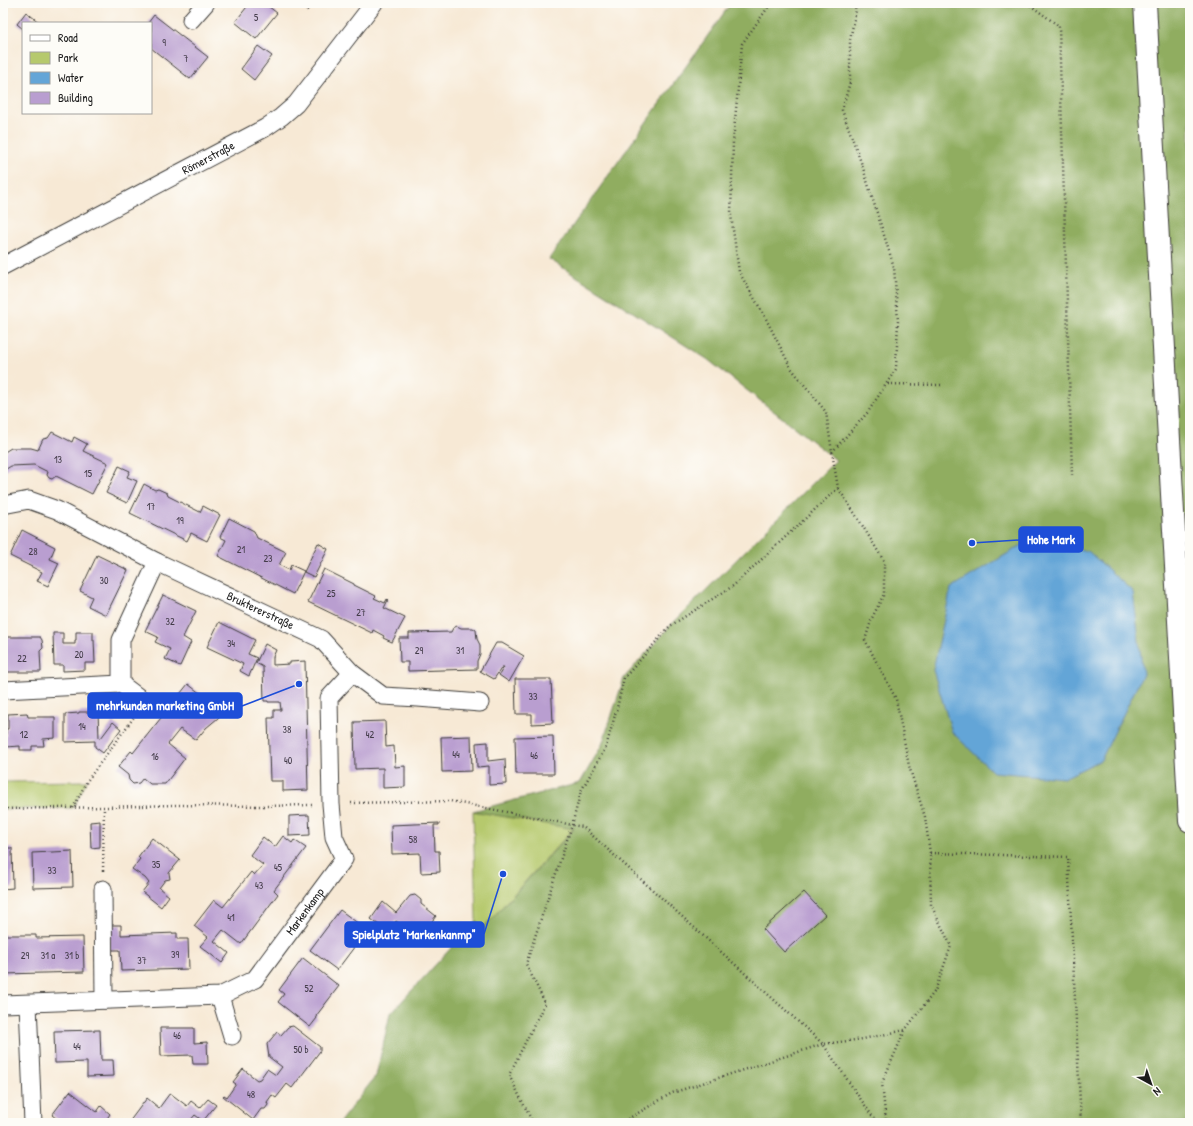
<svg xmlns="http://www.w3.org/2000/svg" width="1193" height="1126" font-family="'Patrick Hand',sans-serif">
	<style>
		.green { fill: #b6c96d; stroke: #697244 }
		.forest { fill: #90ad60; stroke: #56643e }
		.water { fill: #64a5d7; stroke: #40607a }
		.building { fill: #b99ed0 }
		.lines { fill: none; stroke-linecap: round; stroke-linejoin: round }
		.street-casing { stroke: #3d3b38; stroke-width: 19 }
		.highway-casing { stroke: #3d3b38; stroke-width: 24 }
		.path { stroke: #3d3b38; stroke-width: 2.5; stroke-dasharray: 1 3; stroke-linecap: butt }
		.street { stroke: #fff; stroke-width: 17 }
		.highway { stroke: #fff; stroke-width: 22 }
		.labels { text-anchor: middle; stroke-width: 3; stroke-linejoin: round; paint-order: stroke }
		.number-label { font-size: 10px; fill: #433c49 }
		.street-label { font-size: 12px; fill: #1c1c1c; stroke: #fdfcf7 }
		.leader { fill: none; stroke: #1d4ed8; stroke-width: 1.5 }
		.callout-dot { fill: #1d4ed8; stroke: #fdfcf7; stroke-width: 1.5 }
		.callout { fill: #1d4ed8; stroke: #1d4ed8; stroke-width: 1.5 }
		.callout-label { font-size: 13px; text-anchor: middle; font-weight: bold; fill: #fff }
	</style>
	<rect width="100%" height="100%" fill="#fdfcf7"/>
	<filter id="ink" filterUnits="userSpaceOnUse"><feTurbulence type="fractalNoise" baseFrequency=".025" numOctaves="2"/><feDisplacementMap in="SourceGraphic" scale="8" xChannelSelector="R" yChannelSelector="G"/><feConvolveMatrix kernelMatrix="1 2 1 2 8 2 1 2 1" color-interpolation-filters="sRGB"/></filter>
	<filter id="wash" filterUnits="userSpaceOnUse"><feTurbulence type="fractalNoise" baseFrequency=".012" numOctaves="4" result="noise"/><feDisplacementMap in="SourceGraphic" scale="16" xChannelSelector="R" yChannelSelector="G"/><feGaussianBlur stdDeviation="0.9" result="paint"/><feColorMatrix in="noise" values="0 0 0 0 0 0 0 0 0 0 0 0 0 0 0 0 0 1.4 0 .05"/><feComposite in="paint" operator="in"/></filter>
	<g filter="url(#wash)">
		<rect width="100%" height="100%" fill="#f7e9d5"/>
		<!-- green -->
		<g class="green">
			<polygon points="87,781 73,808 3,809 3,782"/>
			<polygon points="473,811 574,828 483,928 476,920"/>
		</g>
		<!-- forest -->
		<polygon class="forest" points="731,3 1190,3 1190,1123 339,1123 376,1076 390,1014 476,921 483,928 574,829 473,811 580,783 602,745 624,678 670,626 836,460 707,359 549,259"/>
		<!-- water -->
		<polygon class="water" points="1020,546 1088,551 1133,592 1143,674 1101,760 1064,778 993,772 952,732 933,670 951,588"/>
		<g id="blocks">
			<!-- building -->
			<g class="building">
				<polygon points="250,3 264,3 277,13 256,39 235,22"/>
				<polygon points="297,3 313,3 307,11"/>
				<polygon points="26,12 40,23 23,23 23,29 17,24"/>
				<polygon points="154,15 208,57 190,79 151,48 151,23 148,23"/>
				<polygon points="258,46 272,56 254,80 241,69"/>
				<polygon points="52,432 72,442 74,437 87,444 83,451 108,463 92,494 56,476 52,479 49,478 47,475 48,472 34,465 11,466 3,471 3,453 11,448 31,448 38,450 43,439 48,438"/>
				<polygon points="119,466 130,471 127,477 137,481 127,503 106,493"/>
				<polygon points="144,484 155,490 158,489 167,493 168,496 200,512 203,506 220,515 207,541 191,533 187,541 130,513"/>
				<polygon points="229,518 254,531 257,538 286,552 279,565 289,570 291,565 304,571 293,594 218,556 226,540 220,537"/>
				<polygon points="22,530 55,547 50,559 59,563 48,586 37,581 42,572 10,556"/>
				<polygon points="318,543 328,549 314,577 304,572"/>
				<polygon points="97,555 128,570 106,615 88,606 92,597 80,591"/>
				<polygon points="324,569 354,584 354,585 376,596 374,598 385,603 387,599 388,600 384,608 405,618 392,642 383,638 384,636 373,630 372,633 308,602"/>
				<polygon points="163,595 196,611 183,637 191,642 180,666 165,659 170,649 155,642 158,637 145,631"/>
				<polygon points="219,622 255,640 248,654 257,658 249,676 240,671 243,664 207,647"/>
				<polygon points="457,626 461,628 473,628 476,630 477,639 480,645 480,654 477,661 477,669 408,671 408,662 400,662 399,638 409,638 409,633 451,632 453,628"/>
				<polygon points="76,632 93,632 93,640 94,640 95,663 85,663 85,670 63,671 63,665 54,665 53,633 63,633 63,644 75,644 75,640 76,640"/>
				<polygon points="3,633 5,633 5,637 40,637 42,640 43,648 40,651 41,672 5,672 4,665 3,665"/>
				<polygon points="496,643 502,643 524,656 509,682 499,675 504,667 502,667 494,679 480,671"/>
				<polygon points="265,644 276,650 273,657 273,665 290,664 290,662 305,661 308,790 283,791 283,781 270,781 268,718 274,718 274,710 281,710 280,702 268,702 268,701 264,701 263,667 256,663"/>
				<polygon points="515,679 551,679 553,723 532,724 532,714 516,714"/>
				<polygon points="188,684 223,711 218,718 206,728 196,740 180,729 168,744 185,758 165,784 150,784 143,778 139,783 133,784 129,780 128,775 118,767 131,751 133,753"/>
				<polygon points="79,712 98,712 99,738 101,738 113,722 121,729 103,753 95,747 95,741 65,742 65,714 79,713"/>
				<polygon points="27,713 28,717 55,717 55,738 43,739 44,746 32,746 32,750 20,750 20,746 6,747 6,729 8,729 8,714"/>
				<polygon points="385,721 386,747 394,746 395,767 405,766 405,787 383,788 383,768 355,769 354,722"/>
				<polygon points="471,736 472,771 442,772 441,737"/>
				<polygon points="553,736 554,774 516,774 515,737"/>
				<polygon points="488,742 488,761 505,759 506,784 489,785 489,766 477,767 476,743"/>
				<polygon points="309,815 310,835 289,836 289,816"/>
				<polygon points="100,821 100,847 91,848 90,822"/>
				<polygon points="439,823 439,825 434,825 435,851 439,851 440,872 421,873 420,853 392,854 391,825"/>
				<polygon points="283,836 292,843 294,840 306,848 274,890 278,894 241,944 223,930 214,941 229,953 222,963 200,946 208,937 194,926 214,900 223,907 251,872 254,875 263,865 250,855 263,837 275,847"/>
				<polygon points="152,838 180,860 169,873 170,879 165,880 159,888 169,896 161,907 142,892 149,883 145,878 132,869 140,859 138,857"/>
				<polygon points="3,848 12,848 13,888 3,889"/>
				<polygon points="72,851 73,887 33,888 32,853"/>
				<polygon points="804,892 825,915 784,952 763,929"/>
				<polygon points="415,895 421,900 421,904 436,916 419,938 396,921 388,932 371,919 383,902 396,913 410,896"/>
				<polygon points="340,910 367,930 337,970 310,950"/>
				<polygon points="109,925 121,925 121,935 177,933 177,939 188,939 189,969 121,971 120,950 110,950"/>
				<polygon points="3,935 36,935 36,938 83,937 84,972 3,974"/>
				<polygon points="303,958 339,986 316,1016 317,1018 310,1027 278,1002 284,994 279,990"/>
				<polygon points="293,1026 320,1047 320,1051 292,1088 287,1084 276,1098 272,1095 267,1102 268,1105 265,1109 261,1109 253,1120 223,1096 224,1095 227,1097 236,1084 233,1082 243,1069 257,1080 260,1079 267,1069 276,1075 282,1067 269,1057 267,1044 277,1032 281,1035 288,1027"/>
				<polygon points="160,1028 194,1028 194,1043 207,1042 208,1064 193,1064 192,1055 161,1056"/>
				<polygon points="100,1030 101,1060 113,1060 114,1076 87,1077 87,1062 55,1063 54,1031"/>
				<polygon points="70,1091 97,1112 101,1106 110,1114 104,1123 62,1123 52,1115"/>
				<polygon points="170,1093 187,1106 191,1101 200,1108 208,1099 216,1105 203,1121 195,1115 188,1123 183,1123 178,1119 175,1123 130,1123 129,1122 147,1098 159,1108"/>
			</g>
		</g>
	</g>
	<g filter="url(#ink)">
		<use href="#blocks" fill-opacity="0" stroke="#3d3b38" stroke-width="1"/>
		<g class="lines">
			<defs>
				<g id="street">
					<polyline points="191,20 206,3"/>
					<path id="s1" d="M3 266 265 128 281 117 296 104 374 3"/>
					<path id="s2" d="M3 505 29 500 57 510 157 562 321 639 352 673 383 696 418 698 480 703"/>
					<polyline points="121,684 145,702"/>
					<polyline points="3,690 121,684 121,640 157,562"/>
					<polyline points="103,889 104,1000"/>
					<polyline points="220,996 232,1036"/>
					<path id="s3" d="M3 1004 220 996 255 979 344 859 334 837 331 804 329 698 352 673"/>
					<polyline points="28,1004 33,1123"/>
				</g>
				<polyline id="highway" points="1145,3 1190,821"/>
			</defs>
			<!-- street casing -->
			<use href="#street" class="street-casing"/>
			<!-- highway casing -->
			<use href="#highway" class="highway-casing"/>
			<!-- path -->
			<g class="path">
				<polyline points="1027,3 1059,26 1072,475"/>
				<polyline points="888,384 941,385"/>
				<polyline points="832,452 868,412 896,369 898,321 894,267 862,165 842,110 850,82 850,40 856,10 854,3"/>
				<polyline points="351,803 450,801 583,827 823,1044 877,1123"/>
				<polyline points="73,808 87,781 134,717"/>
				<polyline points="3,809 104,807 175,805 265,806 312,805"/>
				<polyline points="930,853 1068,857 1081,1123"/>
				<polyline points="103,871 104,807"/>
				<polyline points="533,1123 509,1075 545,1003 526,964 572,825 581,791 606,747 617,708 624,678 670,626 733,586 838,488 832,452 826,412 791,368 764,315 739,272 731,215 733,142 742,44 771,3"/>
				<polyline points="621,1123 672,1093 823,1044 863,1039 905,1030 935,991 951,946 931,905 930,853 925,817 909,766 896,699 865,640 872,618 884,594 884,561 859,520 838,488"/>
				<polyline points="886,1123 882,1083 905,1030"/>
			</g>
			<!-- street -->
			<use href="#street" class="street"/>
			<!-- highway -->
			<use href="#highway" class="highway"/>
		</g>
	</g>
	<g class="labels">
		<!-- number labels -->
		<g class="number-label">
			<text x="256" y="21">5</text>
			<text x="164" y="46">9</text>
			<text x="186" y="62">7</text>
			<text x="58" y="463">13</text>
			<text x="88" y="477">15</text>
			<text x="151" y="510">17</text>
			<text x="180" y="524">19</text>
			<text x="241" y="553">21</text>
			<text x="33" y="555">28</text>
			<text x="268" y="562">23</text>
			<text x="104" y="584">30</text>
			<text x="331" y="597">25</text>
			<text x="361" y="616">27</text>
			<text x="170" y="625">32</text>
			<text x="231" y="647">34</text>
			<text x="419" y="654">29</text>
			<text x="460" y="654">31</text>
			<text x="79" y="658">20</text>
			<text x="22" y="662">22</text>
			<text x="533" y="700">33</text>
			<text x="82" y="730">14</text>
			<text x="287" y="733">38</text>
			<text x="24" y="738">12</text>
			<text x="370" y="738">42</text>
			<text x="456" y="758">44</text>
			<text x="534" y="759">46</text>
			<text x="155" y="760">16</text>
			<text x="288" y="764">40</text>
			<text x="413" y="843">58</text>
			<text x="156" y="868">35</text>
			<text x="278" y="871">45</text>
			<text x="52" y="874">33</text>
			<text x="259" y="889">43</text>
			<text x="231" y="921">41</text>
			<text x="175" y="958">39</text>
			<text x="25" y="959">29</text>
			<text x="48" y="959">31 a</text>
			<text x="72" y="959">31 b</text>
			<text x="142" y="964">37</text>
			<text x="309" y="992">52</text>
			<text x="177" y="1039">46</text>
			<text x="77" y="1050">44</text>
			<text x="301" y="1053">50 b</text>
			<text x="251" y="1098">48</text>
		</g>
		<!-- street labels -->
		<g class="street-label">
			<text dy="4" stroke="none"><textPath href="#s1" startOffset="232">Römerstraße</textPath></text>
			<text dy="4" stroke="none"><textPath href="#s2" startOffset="283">Bruktererstraße</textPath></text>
			<text dy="4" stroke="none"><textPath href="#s3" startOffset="340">Markenkamp</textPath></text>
		</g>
	</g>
	<!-- callouts -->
	<path class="leader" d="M972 543L1019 540M299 684L242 706M503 874L484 934"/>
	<g class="callout-dot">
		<circle cx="972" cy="543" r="4"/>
		<circle cx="299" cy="684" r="4"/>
		<circle cx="503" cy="874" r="4"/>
	</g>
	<g class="callout">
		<rect x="1019" y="527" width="64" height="25" rx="4"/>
		<rect x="88" y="693" width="154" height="25" rx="4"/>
		<rect x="345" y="922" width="139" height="25" rx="4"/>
	</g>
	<g class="callout-label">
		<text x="1051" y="544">Hohe Mark</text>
		<text x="165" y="710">mehrkunden marketing GmbH</text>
		<text x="414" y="939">Spielplatz "Markenkanmp"</text>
	</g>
	<!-- margin -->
	<rect width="1193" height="1126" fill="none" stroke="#fdfcf7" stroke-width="16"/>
	<!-- legend -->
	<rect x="22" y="22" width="130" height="92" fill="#fdfcf7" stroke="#a3a29f"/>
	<rect x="30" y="35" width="20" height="6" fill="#ffffff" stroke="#a3a29f"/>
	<text x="58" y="42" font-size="12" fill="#1c1c1c">Road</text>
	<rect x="30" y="52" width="20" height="12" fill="#b6c96d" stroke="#a3a29f"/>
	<text x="58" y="62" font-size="12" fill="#1c1c1c">Park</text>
	<rect x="30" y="72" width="20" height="12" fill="#64a5d7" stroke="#a3a29f"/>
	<text x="58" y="82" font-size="12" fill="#1c1c1c">Water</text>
	<rect x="30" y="92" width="20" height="12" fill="#b99ed0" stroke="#a3a29f"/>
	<text x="58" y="102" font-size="12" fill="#1c1c1c">Building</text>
	<!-- north arrow -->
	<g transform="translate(1151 1084) rotate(140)" stroke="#fdfcf7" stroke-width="3" paint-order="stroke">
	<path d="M0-3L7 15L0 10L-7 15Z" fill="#1c1c1c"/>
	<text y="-6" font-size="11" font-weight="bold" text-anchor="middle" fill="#1c1c1c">N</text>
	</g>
</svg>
